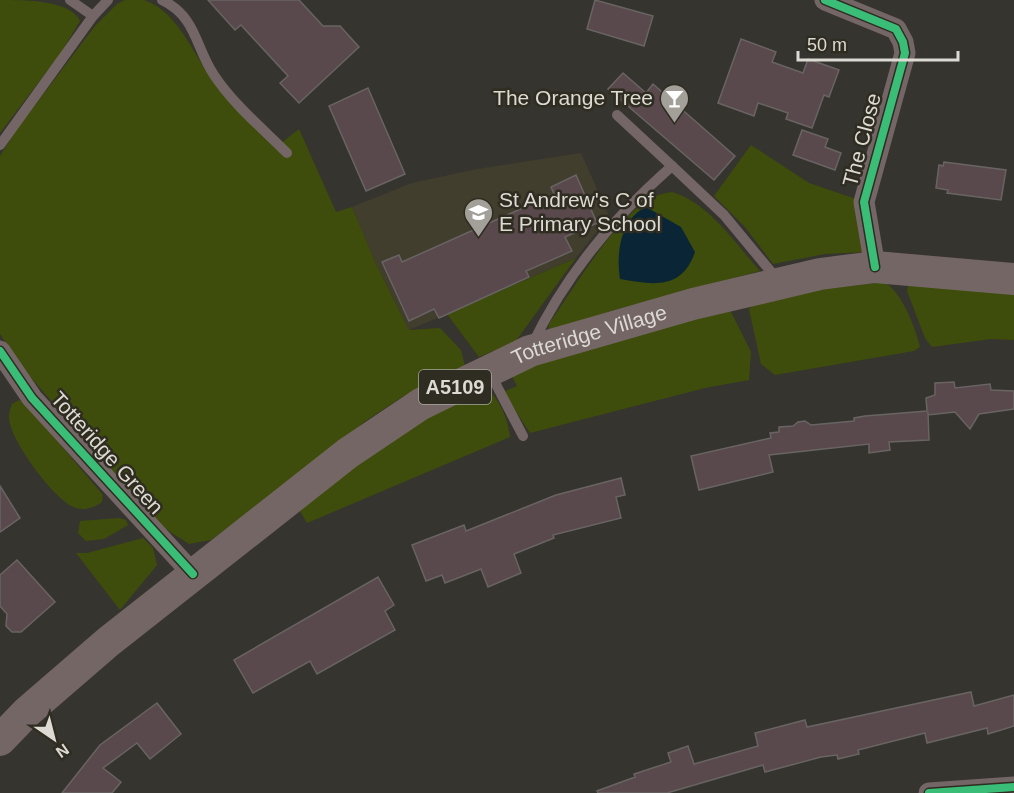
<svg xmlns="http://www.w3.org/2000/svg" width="1014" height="793" font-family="Helvetica,sans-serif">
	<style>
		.built { fill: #423e2d }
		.green { fill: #3e4d0b }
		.water { fill: #0a2536 }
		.building { fill: #59494d; stroke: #686463; stroke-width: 1.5 }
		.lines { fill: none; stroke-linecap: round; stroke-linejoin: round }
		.lane { stroke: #746666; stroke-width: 10 }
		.street { stroke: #746666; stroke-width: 21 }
		.primary { stroke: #746665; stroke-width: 32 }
		.cycleway-casing { stroke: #2f2c21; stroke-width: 11 }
		.cycleway { stroke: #3abd76; stroke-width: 8 }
		.labels { text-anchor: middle; stroke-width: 5; stroke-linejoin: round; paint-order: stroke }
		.shield { fill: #2f2c21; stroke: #a8a69e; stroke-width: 1.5 }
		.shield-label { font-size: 20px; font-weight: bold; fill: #dcdad3 }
		.poi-label { font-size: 21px; fill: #dcdad3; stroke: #2f2c21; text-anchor: end }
		.street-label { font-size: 21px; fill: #dcdad3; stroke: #2f2c21 }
	</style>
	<rect width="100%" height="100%" fill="#36342e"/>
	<!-- built -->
	<polygon class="built" points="581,153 609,216 576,258 409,330 376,264 352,207 412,183 477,169"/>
	<!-- green -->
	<g class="green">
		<path d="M0 0C26 0 70 0 80 21L60 54 0 133Z"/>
		<path d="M125 0C131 0 139 0 144 0 181 12 197 64 220 91 237 111 256 129 275 148L299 129 336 212 352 207 376 264 409 330 440 328 461 350 465 366 402 397 364 422 337 446 211 540 189 544 156 523 22 367 0 334V156L17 129 95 26 117 4Z"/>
		<polygon points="751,145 809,183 856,199 867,252 825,254 773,264 745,227 714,196"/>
		<path d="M672 192C709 203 735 243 760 271L611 311 548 333 549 324C572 291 619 212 654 197 660 194 666 193 672 192Z"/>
		<polygon points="576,258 515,342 479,357 447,314"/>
		<path d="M884 282C902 292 915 327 920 347L914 351 775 375 761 364 749 309 752 306 807 291Z"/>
		<polygon points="909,283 1014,290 1014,340 991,339 932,347 925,338 907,291"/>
		<polygon points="729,308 751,352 749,380 705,388 530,433 503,392 517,386 512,376 547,361"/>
		<path d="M485 387C500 399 508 419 510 437L307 523 300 511 312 499 410 426Z"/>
		<path d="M19 400 25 403 103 495 102 502C95 507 85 511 76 508 56 502 19 450 12 430 8 420 8 413 12 404Z"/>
		<polygon points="119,518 126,520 128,525 104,539 86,541 78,533 80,521"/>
		<polygon points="143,538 153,548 157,565 120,610 76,553 87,553"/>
	</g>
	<!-- water -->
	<path class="water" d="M646 207 681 227 695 252C682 290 653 285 620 279 616 254 620 219 646 207Z"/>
	<!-- building -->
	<g class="building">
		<polygon points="208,0 299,0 323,26 340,26 359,47 299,103 280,83 288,76 241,25 235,30"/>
		<polygon points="595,0 653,16 644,46 587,29"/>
		<polygon points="741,39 776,52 772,62 803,73 808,59 839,70 829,97 824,95 812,128 786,119 788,113 758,103 754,116 718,103"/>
		<polygon points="623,73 646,93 653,84 735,156 714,180 608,89"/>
		<polygon points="368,88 405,174 366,191 329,106"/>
		<polygon points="802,130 828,139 825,147 841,153 835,170 793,155"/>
		<polygon points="944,162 1006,170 1001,200 947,193 948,190 936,188 939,165 943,166"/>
		<polygon points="576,175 597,223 565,237 572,251 526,271 529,277 439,318 434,309 409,321 382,262 399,255 402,262 554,194 551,187"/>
		<polygon points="954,382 955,388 990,384 991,390 1014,391 1014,409 979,414 970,429 955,412 928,415 928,412 929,440 889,442 890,450 869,453 869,444 769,455 773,472 699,490 691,456 771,438 770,433 779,432 779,427 793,426 798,422 805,421 811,425 854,421 854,418 865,416 927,411 926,398 935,395 935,383"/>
		<polygon points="621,478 625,495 616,497 621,518 553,535 554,538 514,554 521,573 488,587 481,569 445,583 442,575 426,581 412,545 464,525 466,531 556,495"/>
		<polygon points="0,486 20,518 0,532"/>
		<polygon points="17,560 55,602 21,632 12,632 6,626 7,614 0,606 0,575"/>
		<polygon points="378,577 394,605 385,611 395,630 317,674 310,661 253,693 234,660"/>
		<polygon points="971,692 974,706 1014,695 1014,726 988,734 987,728 927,743 925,733 858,750 859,754 838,759 837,755 821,757 765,772 763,765 667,793 598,793 597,791 635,777 634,774 671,762 668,753 688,746 694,764 758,746 755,733 805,720 807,727"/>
		<polygon points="157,703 181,734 150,759 137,743 103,768 121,782 112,793 62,793 100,745"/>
	</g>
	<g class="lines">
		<!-- lane -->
		<g class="lane">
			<polyline points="70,0 93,16"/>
			<path d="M162 0C197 17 195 47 214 75 233 104 263 129 287 153"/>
			<polyline points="617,115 672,166"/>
			<polyline points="0,145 93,16 108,0"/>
			<path d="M532 345C565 276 615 216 672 166L724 215 777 279"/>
			<polyline points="490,373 523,436"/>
		</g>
		<!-- street -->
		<g class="street">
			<polyline points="825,0 896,29 903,42 905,53 864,202 875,267"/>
			<polyline points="0,351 32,398 193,574"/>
			<polyline points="929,793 1014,787"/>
		</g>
		<!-- primary -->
		<path class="primary" id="s1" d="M0 740 27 712 108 642 348 453 421 404 530 351 693 304 820 274 875 267 1014 279"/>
		<defs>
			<g id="cycleway">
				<polyline points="825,0 896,29 903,42 905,53 864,202 875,267"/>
				<polyline points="0,351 32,398 193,574"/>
				<polyline points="929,793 1014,787"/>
			</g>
		</defs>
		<!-- cycleway casing -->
		<use href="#cycleway" class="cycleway-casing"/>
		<!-- cycleway -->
		<use href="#cycleway" class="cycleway"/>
	</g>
	<!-- icons -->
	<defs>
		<symbol id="bar-pin" viewBox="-11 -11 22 30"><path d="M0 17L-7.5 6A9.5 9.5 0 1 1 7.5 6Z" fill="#a2a099" stroke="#2f2c21"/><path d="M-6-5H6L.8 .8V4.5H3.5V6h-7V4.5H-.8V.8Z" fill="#fff"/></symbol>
		<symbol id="school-pin" viewBox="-11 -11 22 30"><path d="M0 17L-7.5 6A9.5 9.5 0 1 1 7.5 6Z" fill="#a2a099" stroke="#2f2c21"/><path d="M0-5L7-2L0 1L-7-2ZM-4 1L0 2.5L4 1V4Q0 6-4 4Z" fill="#fff"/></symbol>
	</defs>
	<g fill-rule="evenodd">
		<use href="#bar-pin" x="658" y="82" width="33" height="45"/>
		<use href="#school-pin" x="462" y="196" width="33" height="45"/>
	</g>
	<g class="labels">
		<!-- shield labels -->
		<rect class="shield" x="419" y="370" width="72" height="34" rx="4.5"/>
		<g class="shield-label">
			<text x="455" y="394">A5109</text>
		</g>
		<!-- poi labels -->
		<g class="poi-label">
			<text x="653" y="105">The Orange Tree</text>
			<text x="499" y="207" text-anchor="start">St Andrew's C of<tspan x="499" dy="24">E Primary School</tspan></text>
		</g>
		<!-- street labels -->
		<g class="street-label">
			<text transform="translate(862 140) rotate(-75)" y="7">The Close</text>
			<text dy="7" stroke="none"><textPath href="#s1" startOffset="722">Totteridge Village</textPath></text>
			<text transform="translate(107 453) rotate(48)" y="7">Totteridge Green</text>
		</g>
	</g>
	<!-- north arrow -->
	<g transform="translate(54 739) rotate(145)" stroke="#2f2c21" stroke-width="4.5" paint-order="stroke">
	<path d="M0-4.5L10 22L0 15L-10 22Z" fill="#dcdad3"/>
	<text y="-9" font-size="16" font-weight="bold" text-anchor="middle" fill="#dcdad3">N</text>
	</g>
	<!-- scale -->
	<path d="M798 51v9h160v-9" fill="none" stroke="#dcdad3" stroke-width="3"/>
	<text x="807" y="51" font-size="18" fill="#dcdad3" stroke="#2f2c21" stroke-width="4.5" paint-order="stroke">50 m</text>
</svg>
